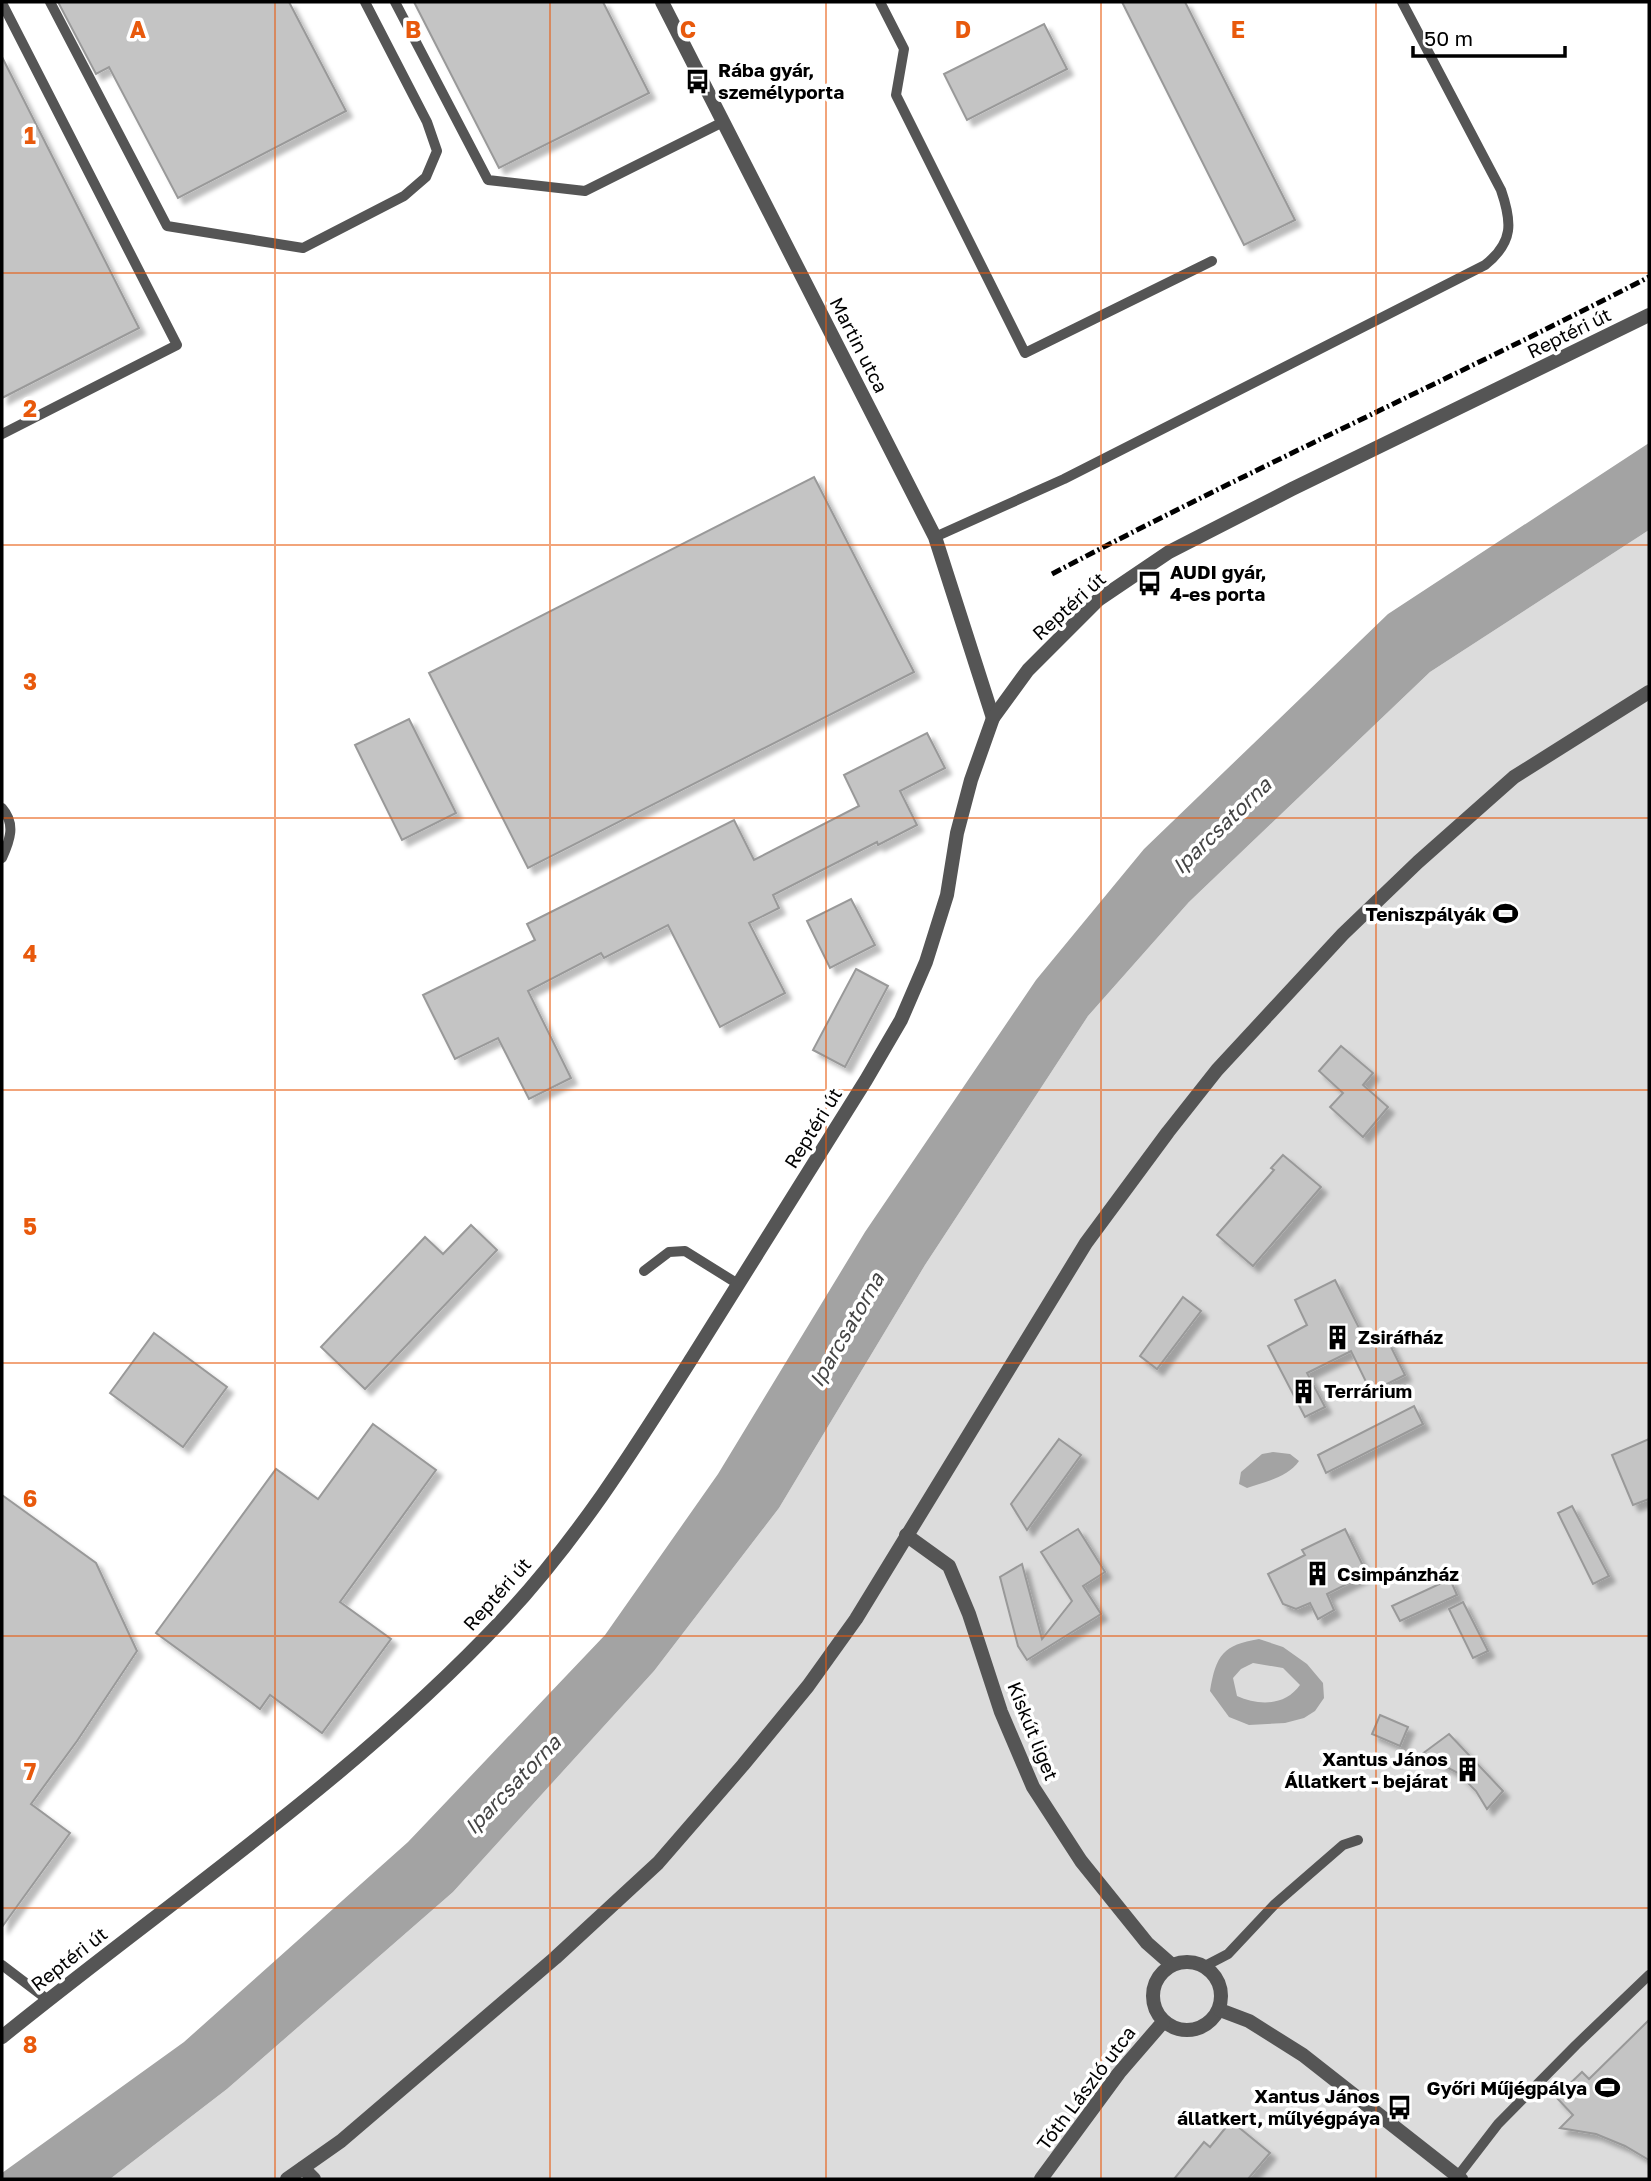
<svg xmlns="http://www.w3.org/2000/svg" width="1651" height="2181" font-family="'Golos Text',sans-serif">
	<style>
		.green { fill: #dcdcdc }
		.water { fill: #a3a3a3; fill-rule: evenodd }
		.building { fill: #c4c4c4; stroke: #999; stroke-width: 2; filter: url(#shadow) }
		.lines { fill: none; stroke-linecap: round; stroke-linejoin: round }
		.service { stroke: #555; stroke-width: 10 }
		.minor { stroke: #555; stroke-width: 14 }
		.rail { stroke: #000; stroke-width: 5; stroke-dasharray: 10 3.5 2 3.5; stroke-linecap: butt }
		.grid { fill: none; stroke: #e8590c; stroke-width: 2; stroke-opacity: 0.55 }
		.labels { text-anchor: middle; stroke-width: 7; stroke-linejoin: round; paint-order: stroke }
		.poi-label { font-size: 19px; font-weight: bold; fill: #000; stroke: #fff; text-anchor: start }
		.street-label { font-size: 19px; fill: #000; stroke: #fff }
		.water-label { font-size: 21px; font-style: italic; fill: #444; stroke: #fff }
		.grid-label { font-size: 23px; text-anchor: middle; font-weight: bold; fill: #e8590c; stroke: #fff; stroke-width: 7; stroke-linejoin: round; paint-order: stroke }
	</style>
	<defs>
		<filter id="shadow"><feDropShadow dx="6" dy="6" stdDeviation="2" flood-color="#0004"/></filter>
	</defs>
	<rect width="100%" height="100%" fill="#fff"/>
	<!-- green -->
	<polygon class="green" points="1649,530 1649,2179 110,2179 227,2089 453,1892 654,1671 779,1508 925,1265 1088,1016 1189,902 1430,672"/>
	<!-- water -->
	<g class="water">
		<polygon points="1649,443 1649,530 1430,672 1189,902 1088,1016 925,1265 779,1508 654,1671 453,1892 227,2089 110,2179 2,2179 2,2173 184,2042 408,1842 605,1635 718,1474 865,1232 1036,980 1144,849 1388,614"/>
		<path d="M1273 1452 1290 1454 1299 1461C1288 1477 1265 1482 1247 1488L1239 1484 1241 1472 1262 1454Z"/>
		<path d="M1259 1639 1283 1647 1307 1664 1323 1683 1324 1698 1315 1711 1304 1718 1285 1723 1249 1725 1229 1717 1210 1691C1216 1655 1223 1645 1259 1639ZM1253 1663 1283 1668 1300 1685C1285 1706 1259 1706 1237 1696L1233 1678 1241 1669Z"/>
	</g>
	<!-- building -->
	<g class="building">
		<polygon points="58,2 289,2 346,111 178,198 109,67 96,74"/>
		<polygon points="414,2 603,2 649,93 499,168"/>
		<polygon points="1122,2 1185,2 1295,220 1244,245"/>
		<polygon points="1044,24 1067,69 967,120 944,74"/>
		<polygon points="2,57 139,328 2,398"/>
		<polygon points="814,477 914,672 528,868 429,673"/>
		<polygon points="409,719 456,813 402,840 355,745"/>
		<polygon points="927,733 945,768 900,791 917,825 878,845 877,842 773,895 779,908 749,923 785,993 720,1027 668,925 604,958 601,953 528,991 571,1078 529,1099 498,1038 455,1059 423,995 535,940 527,924 734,820 754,860 859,806 844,775"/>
		<polygon points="851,899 875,945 830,968 807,921"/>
		<polygon points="856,969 888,986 845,1067 813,1050"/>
		<polygon points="1341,1046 1373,1073 1363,1085 1388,1107 1363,1137 1330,1107 1343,1093 1319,1071"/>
		<polygon points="1283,1155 1321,1187 1253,1266 1217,1235 1274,1170 1271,1168"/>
		<polygon points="471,1225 497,1250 365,1389 321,1347 425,1237 443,1254"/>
		<polygon points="1335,1280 1365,1340 1383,1331 1405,1375 1371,1392 1351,1351 1307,1373 1325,1407 1305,1417 1268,1346 1307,1325 1295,1300"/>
		<polygon points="1183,1297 1201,1311 1157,1369 1140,1356"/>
		<polygon points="154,1333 227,1387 183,1447 110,1393"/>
		<polygon points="1414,1406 1423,1424 1326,1473 1318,1455"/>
		<polygon points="373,1424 436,1470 340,1602 391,1639 322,1733 270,1695 260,1709 156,1633 276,1469 318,1499"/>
		<polygon points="1059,1439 1081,1455 1027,1530 1011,1504"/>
		<polygon points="1649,1439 1649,1499 1633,1505 1612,1455"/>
		<polygon points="2,1495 96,1563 137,1651 77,1741 31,1804 70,1833 2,1927"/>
		<polygon points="1572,1506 1609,1576 1593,1584 1558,1513"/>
		<polygon points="1078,1529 1105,1572 1083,1586 1101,1614 1027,1660 1018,1646 1000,1577 1022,1564 1042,1639 1072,1601 1041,1552"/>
		<polygon points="1345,1529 1367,1574 1327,1594 1334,1610 1318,1619 1310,1603 1296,1609 1283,1604 1268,1574 1305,1555 1302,1550"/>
		<polygon points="1450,1579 1457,1595 1400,1621 1392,1606"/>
		<polygon points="1463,1602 1488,1651 1473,1658 1449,1609"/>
		<polygon points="1380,1715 1408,1727 1400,1746 1372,1734"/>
		<polygon points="1449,1734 1503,1791 1487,1809 1476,1791 1458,1773 1422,1754"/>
		<polygon points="1649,2020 1649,2160 1625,2146 1596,2134 1560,2128 1573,2115 1556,2097 1582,2072 1589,2079"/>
		<polygon points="1231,2121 1270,2153 1248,2179 1174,2179 1204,2142 1210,2147"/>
	</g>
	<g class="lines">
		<!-- service -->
		<g class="service">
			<polyline points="50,2 167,226 303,248 404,196 426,177 437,151 427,122 365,2"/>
			<polyline points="395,2 488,180 585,191 723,122"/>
			<polyline points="880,2 904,49 896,95 1025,353 1212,261"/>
			<polyline points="2,3 177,345 2,434"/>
			<path d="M935 537 1064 479 1485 265C1514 242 1512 222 1501 190L1402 2"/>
			<path d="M2 808C16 824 10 840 2 858"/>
			<polyline points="644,1271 669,1252 685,1251 738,1284"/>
			<polyline points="2,1965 48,2000"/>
			<polyline points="1205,1966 1228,1954 1275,1904 1343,1845 1358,1840"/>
			<polyline points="1458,2176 1498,2124 1576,2045 1649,1975"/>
		</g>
		<!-- minor -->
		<g class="minor">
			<polyline points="662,2 935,537 993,718"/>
			<polyline points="906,1535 949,1566 969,1614 1001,1712 1033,1787 1081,1861 1147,1943 1172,1965"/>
			<circle cx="1187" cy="1996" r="34"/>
			<polyline points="1220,2010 1249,2021 1303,2055 1461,2179"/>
			<path d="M2 2037C171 1900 355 1777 504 1618 578 1539 635 1448 692 1358 750 1265 808 1173 866 1080L901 1020 926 962 947 895 957 833 971 780 993 718 1028 670 1098 600 1169 552 1292 489 1649 315"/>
			<polyline points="303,2168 314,2179"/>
			<polyline points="287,2179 341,2141 555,1958 658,1863 743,1765 808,1686 856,1619 1086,1243 1168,1132 1217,1070 1343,934 1418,862 1514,777 1649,692"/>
			<polyline points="1041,2179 1119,2073 1163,2022"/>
		</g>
		<!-- rail -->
		<path class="rail" d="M1052 574C1249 470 1451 379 1649 277"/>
	</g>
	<!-- grid -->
	<path class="grid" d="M275 2V2179M550 2V2179M826 2V2179M1101 2V2179M1376 2V2179M2 273H1649M2 545H1649M2 818H1649M2 1090H1649M2 1363H1649M2 1636H1649M2 1908H1649"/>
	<!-- icons -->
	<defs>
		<symbol id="bus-bare" viewBox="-9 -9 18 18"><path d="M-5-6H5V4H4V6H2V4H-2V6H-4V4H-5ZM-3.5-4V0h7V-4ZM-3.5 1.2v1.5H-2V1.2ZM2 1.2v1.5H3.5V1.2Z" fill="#000" stroke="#fff" stroke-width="2.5" paint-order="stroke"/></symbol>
		<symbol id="stadium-bare" viewBox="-9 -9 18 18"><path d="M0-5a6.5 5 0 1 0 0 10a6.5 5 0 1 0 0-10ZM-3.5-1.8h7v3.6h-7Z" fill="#000" stroke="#fff" stroke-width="2.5" paint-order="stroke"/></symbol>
		<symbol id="building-bare" viewBox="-9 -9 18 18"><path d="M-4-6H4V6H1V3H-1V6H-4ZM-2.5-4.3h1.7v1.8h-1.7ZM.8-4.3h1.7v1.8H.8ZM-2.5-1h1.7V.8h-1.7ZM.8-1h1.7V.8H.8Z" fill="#000" stroke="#fff" stroke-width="2.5" paint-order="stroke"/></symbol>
	</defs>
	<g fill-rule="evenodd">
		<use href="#bus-bare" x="680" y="64" width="35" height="35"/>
		<use href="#bus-bare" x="1132" y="566" width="35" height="35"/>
		<use href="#stadium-bare" x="1488" y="896" width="35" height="35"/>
		<use href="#building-bare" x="1320" y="1320" width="35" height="35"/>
		<use href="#building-bare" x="1286" y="1374" width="35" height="35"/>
		<use href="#building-bare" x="1300" y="1556" width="35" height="35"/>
		<use href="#building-bare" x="1450" y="1752" width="35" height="35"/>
		<use href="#stadium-bare" x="1590" y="2070" width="35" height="35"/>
		<use href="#bus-bare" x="1382" y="2090" width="35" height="35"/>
	</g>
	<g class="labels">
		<!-- poi labels -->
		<g class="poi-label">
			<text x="718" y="77">Rába gyár,<tspan x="718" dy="22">személyporta</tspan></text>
			<text x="1170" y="579">AUDI gyár,<tspan x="1170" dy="22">4-es porta</tspan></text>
			<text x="1486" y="921" text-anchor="end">Teniszpályák</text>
			<text x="1358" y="1344">Zsiráfház</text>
			<text x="1324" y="1398">Terrárium</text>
			<text x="1337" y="1581">Csimpánzház</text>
			<text x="1448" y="1766" text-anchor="end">Xantus János<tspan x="1448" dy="22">Állatkert - bejárat</tspan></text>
			<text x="1587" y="2095" text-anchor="end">Győri Műjégpálya</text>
			<text x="1380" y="2103" text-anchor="end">Xantus János<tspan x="1380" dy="22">állatkert, műlyégpáya</tspan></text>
		</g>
		<!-- street labels -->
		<g class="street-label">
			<text transform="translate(1569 333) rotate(-26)" y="7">Reptéri út</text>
			<text transform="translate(859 345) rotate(63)" y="7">Martin utca</text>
			<text transform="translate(1069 606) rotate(-42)" y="7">Reptéri út</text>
			<text transform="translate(813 1128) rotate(-58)" y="7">Reptéri út</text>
			<text transform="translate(497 1594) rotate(-48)" y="7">Reptéri út</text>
			<text transform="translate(1033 1731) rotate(68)" y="7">Kiskút liget</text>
			<text transform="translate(69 1959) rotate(-38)" y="7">Reptéri út</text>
			<text transform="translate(1086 2088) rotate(-53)" y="7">Tóth László utca</text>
		</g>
		<!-- water labels -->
		<g class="water-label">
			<text transform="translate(1222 826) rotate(-44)" y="7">Iparcsatorna</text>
			<text transform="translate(847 1330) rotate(-60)" y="7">Iparcsatorna</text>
			<text transform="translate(513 1785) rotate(-46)" y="7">Iparcsatorna</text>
		</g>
	</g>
	<g class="grid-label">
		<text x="138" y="38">A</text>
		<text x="413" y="38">B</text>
		<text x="688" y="38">C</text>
		<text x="963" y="38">D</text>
		<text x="1238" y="38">E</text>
		<text x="30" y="144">1</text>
		<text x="30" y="417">2</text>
		<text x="30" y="690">3</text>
		<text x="30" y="962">4</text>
		<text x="30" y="1235">5</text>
		<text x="30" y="1507">6</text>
		<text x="30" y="1780">7</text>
		<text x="30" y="2053">8</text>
	</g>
	<!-- border -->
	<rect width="1651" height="2181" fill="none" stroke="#000000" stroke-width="7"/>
	<!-- scale -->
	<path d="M1413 46v10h152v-10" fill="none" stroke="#000000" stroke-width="3.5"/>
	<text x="1424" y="46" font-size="21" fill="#000000" stroke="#ffffff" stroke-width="5" paint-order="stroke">50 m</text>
</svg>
